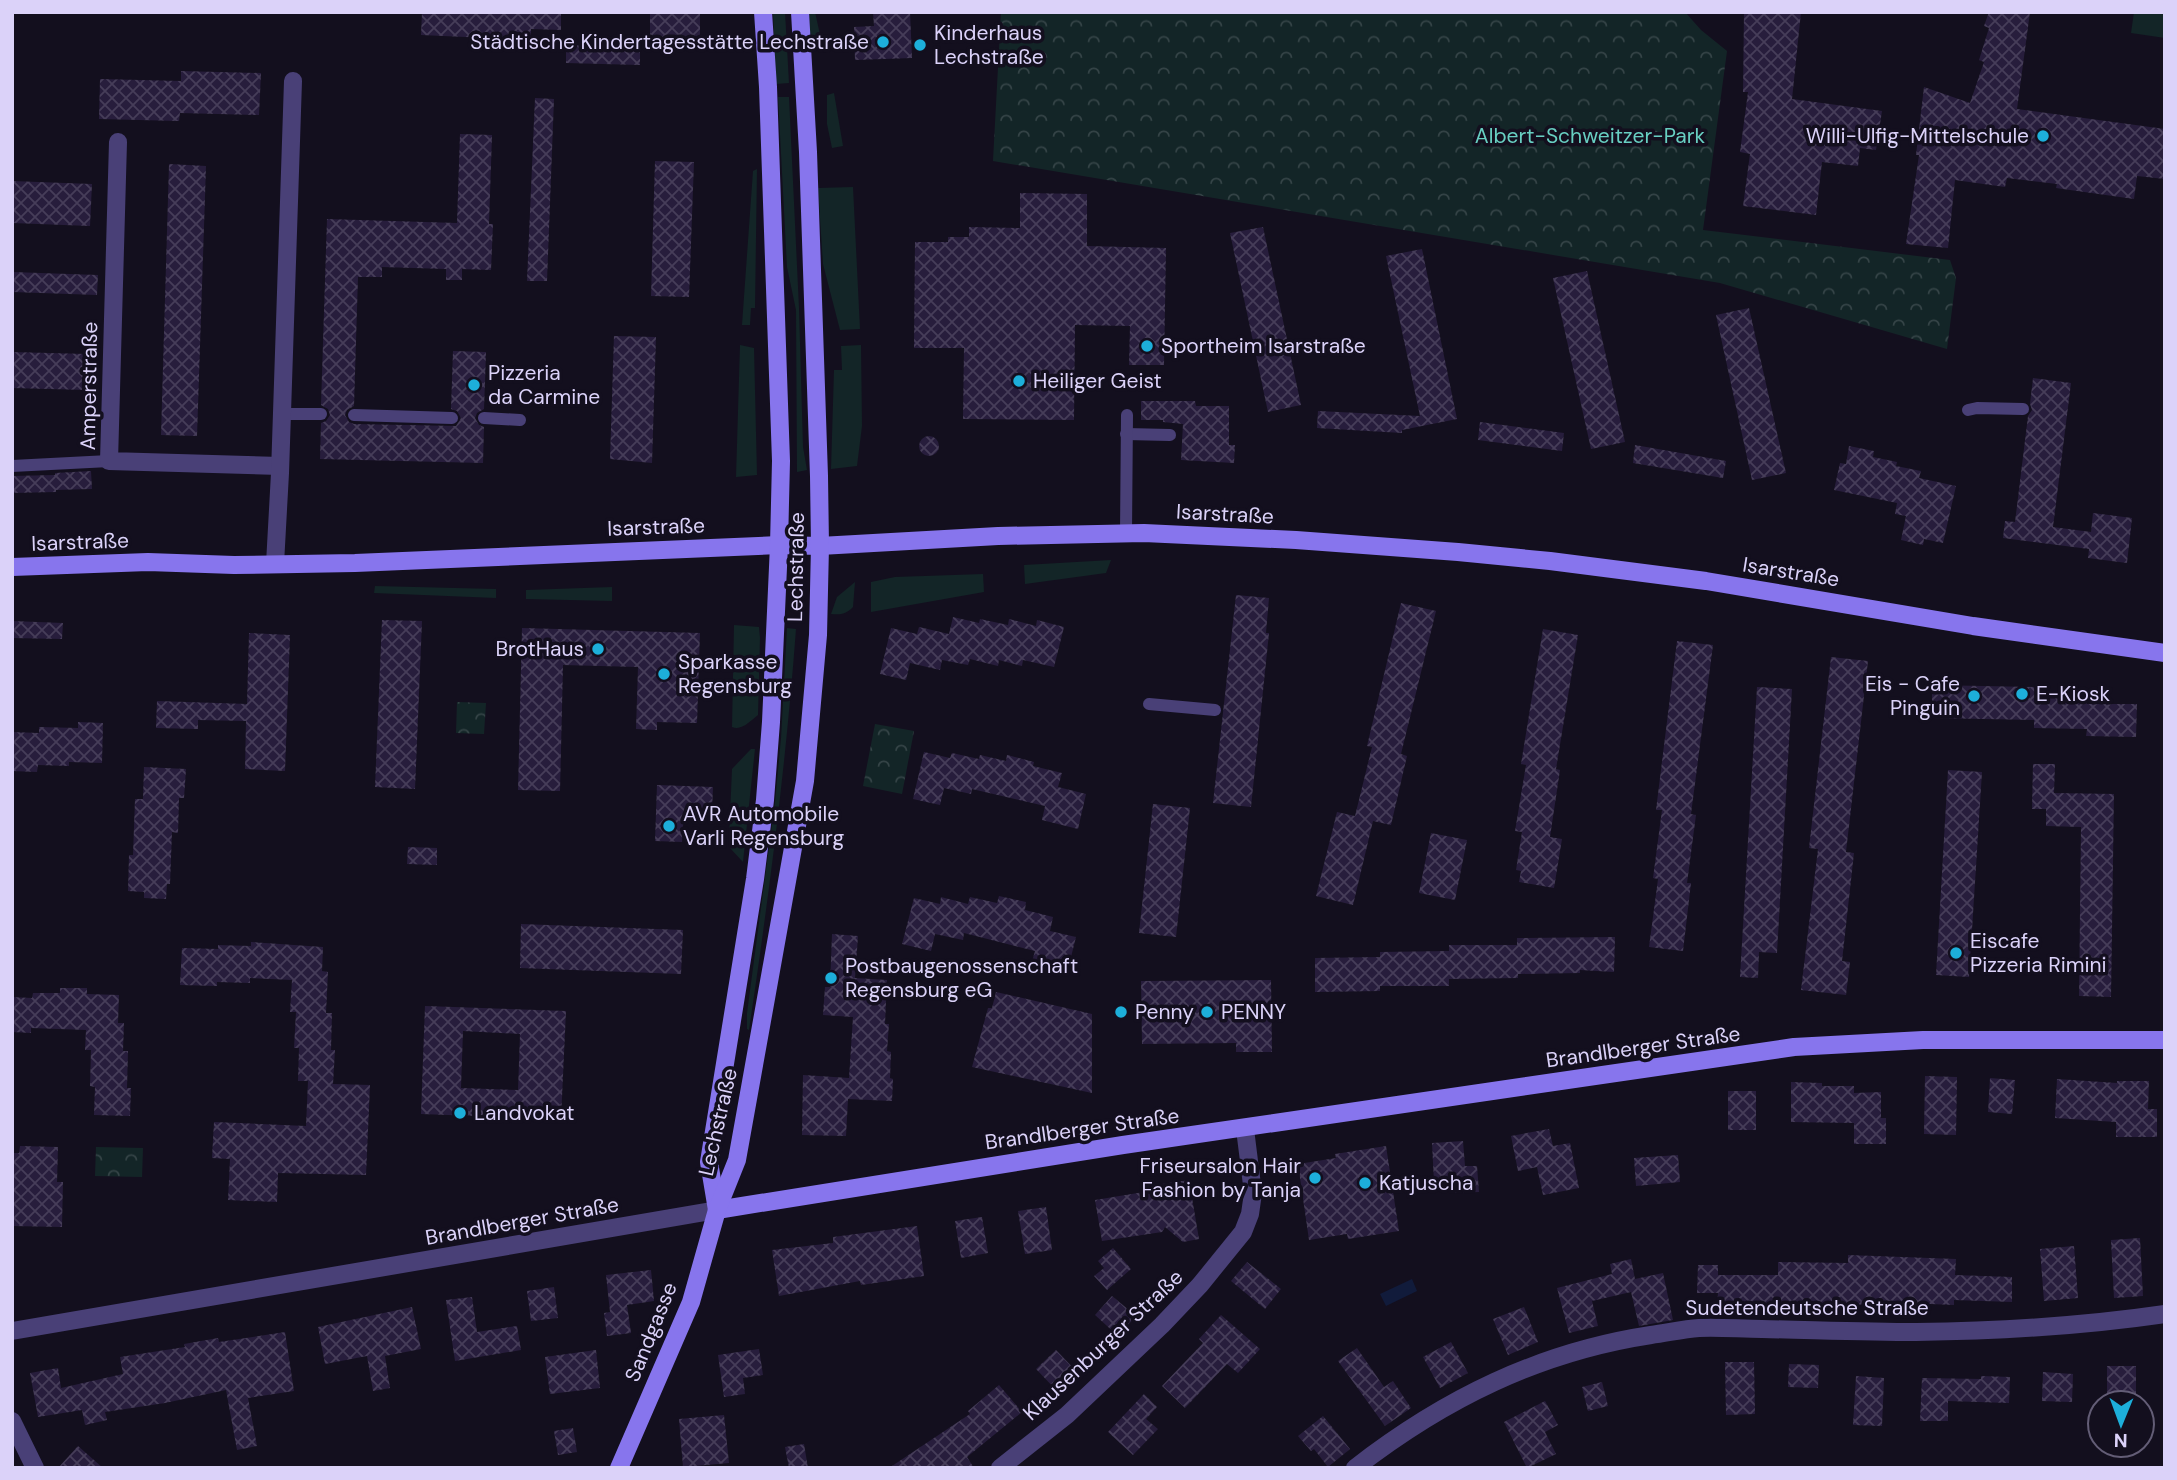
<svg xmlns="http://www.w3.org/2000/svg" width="2177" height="1480" font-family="'DM Sans',sans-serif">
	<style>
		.grass { fill: #132527 }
		.park { fill: url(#park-crowns) }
		.water { fill: #111b3b }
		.building { fill: url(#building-cross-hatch); fill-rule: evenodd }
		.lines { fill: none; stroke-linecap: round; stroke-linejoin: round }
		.lane { stroke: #494077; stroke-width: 12 }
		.street { stroke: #494077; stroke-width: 18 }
		.secondary { stroke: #8775ed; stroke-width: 18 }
		.poi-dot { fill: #1dafda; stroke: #130f1e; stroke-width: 2.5 }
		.labels { text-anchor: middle; stroke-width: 7; stroke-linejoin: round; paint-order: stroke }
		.poi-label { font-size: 21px; fill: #dbd2f9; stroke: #130f1e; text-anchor: start }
		.park-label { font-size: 21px; fill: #68cfc2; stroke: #130f1e }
		.street-label { font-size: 21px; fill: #dbd2f9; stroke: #130f1e }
	</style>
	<defs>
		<pattern id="park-crowns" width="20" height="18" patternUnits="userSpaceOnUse" patternTransform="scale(1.75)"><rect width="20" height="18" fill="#132527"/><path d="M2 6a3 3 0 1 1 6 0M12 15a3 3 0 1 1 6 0" fill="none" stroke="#354447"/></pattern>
		<pattern id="building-cross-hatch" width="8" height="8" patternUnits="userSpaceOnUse" patternTransform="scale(1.75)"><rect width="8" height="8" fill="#271d3c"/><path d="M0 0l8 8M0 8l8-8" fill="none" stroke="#463d59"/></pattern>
	</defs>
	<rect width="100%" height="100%" fill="#130f1e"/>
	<!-- grass -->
	<g class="grass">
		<polygon points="773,12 785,12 789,83 776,84"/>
		<polygon points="809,12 815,12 823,48 817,50 810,32"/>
		<polygon points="2134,12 2165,12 2165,38 2131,33"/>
		<polygon points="834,93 843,146 832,148 827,124 827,95"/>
		<polygon points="778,97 789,97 799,308 803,447 807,470 797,472 796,310 787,267"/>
		<polygon points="757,169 755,308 751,308 750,325 742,325 753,171"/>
		<polygon points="853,187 860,329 840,330 823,264 818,188"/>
		<polygon points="740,345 754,348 757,475 736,477"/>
		<polygon points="861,345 862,426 857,466 831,469 834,370 842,370 841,346"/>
		<polygon points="1111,560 1106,573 1025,584 1024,565"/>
		<polygon points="983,574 984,592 871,612 871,582 895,577"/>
		<path d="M855 582 853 607C846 614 841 615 831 614L837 597Z"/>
		<polygon points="375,586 496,589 496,598 374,593"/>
		<polygon points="612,587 612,601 526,599 526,590"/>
		<path d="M734 625 759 627 760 638 758 715C750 721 742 731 732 727Z"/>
		<path d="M787 628 796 629C786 764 769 896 749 1030L747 1029V1013L775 802 781 738Z"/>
		<polygon points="751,749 755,749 743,862 730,848 729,838 732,769"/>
	</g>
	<!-- park -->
	<g class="park">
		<polygon points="1001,12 1685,12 1701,30 1727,51 1703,230 1950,260 1956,278 1947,349 1720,283 993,161"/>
		<polygon points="457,702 486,703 484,734 456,733"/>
		<polygon points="875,724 914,731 902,794 863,786"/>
		<polygon points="96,1147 143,1148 142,1177 95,1176"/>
	</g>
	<!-- water -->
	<polygon class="water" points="1412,1279 1417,1291 1386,1306 1380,1294"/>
	<!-- building -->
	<g class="building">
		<polygon points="422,12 555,12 561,13 561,30 531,29 531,40 421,35"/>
		<polygon points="650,12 700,12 700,44 650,43"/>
		<polygon points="873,12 910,12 912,58 855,60 854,27 874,26"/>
		<polygon points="1744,12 1801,12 1792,99 1882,111 1876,150 1860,148 1858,166 1822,162 1816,215 1743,206 1750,154 1740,152 1748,92 1743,92"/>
		<polygon points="1989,12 2030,12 2017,109 2165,129 2165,179 2137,176 2134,199 2056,188 2057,184 2007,178 2005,187 1955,180 1948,248 1906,244 1919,155 1916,155 1924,87 1970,103 1984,62 1979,60 1989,28 1984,26"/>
		<polygon points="566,45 640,47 640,65 566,63"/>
		<polygon points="181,71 261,73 259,115 180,113 179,121 99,119 100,79 181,81"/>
		<polygon points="535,98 554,99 547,281 527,281"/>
		<polygon points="460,134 492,135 489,224 493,224 491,270 462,269 462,280 446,280 446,269 382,267 382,277 358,277 354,406 347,410 345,415 349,422 354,424 456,426 461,418 457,411 451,409 453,351 486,352 484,409 477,413 475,418 479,425 484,427 483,463 320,459 321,423 326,421 330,415 328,409 321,405 327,219 457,223"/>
		<polygon points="655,161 694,162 689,297 651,296"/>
		<polygon points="169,164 206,166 197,436 161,435"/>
		<polygon points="12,181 92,184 90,226 12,223"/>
		<polygon points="1020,193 1087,194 1087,246 1166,248 1164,365 1129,365 1130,326 1075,325 1074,420 963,419 964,348 914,348 915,242 948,242 948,237 969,237 969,227 1020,228"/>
		<polygon points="1263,227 1301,405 1268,412 1230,233"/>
		<polygon points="1422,249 1457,419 1402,430 1402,433 1317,428 1318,411 1420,416 1386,256"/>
		<polygon points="1587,271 1625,442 1591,449 1553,278"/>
		<polygon points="12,272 98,275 97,295 12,292"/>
		<polygon points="1749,308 1786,473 1752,480 1716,315"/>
		<polygon points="614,336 656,337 652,463 610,459"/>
		<polygon points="12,352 87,354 86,390 12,388"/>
		<polygon points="2033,378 2071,383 2053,527 2091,532 2093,513 2132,518 2127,563 2088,558 2089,549 2003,538 2005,521 2015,522 2028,416 2032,410 2030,404"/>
		<polygon points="1141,401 1195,401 1196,406 1229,406 1229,445 1235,445 1234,463 1181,460 1183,424 1163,422 1163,420 1141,420"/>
		<polygon points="1480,422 1564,433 1562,451 1478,440"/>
		<circle cx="929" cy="446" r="10"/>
		<polygon points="1635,445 1726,461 1723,478 1633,463"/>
		<polygon points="1849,446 1874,451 1873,457 1897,462 1896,466 1921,471 1919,478 1956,486 1943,543 1924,539 1923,545 1901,540 1906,516 1895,514 1897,503 1834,490 1840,463 1846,464"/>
		<polygon points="91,471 92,489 56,490 56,484 56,492 12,493 12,476 55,475 55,473"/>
		<polygon points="1236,595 1269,598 1266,633 1269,633 1251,807 1213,803"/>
		<polygon points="1401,603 1436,611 1401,754 1407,756 1391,825 1373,821 1353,905 1316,896 1337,812 1355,816 1372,747 1367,746"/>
		<polygon points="953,617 979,623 980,619 1008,625 1009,619 1036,626 1037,620 1064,627 1054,667 1023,660 1022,666 999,660 998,666 970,659 968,665 942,660 940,670 910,663 906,680 880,674 891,628 917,634 919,627 949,634"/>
		<polygon points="382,620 422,621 415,789 375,787"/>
		<polygon points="12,621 63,623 62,639 12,638"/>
		<polygon points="522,628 700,633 697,723 657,722 657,730 636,729 638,667 563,665 560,791 518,790"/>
		<polygon points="1543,629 1578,635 1556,769 1560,770 1550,837 1562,839 1554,888 1519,882 1521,871 1516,870 1522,832 1515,831 1526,765 1521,764"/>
		<polygon points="249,633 290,635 285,771 245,769 246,721 198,720 198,729 156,728 157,701 247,704"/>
		<polygon points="1677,641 1713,645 1691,814 1696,815 1687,883 1691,883 1683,951 1649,947 1658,879 1653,878 1662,810 1656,810"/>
		<polygon points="1831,657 1868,661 1846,852 1854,853 1842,961 1850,962 1846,995 1801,990 1818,849 1809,848"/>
		<polygon points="1932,685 2035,687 2035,696 2087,697 2087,704 2137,704 2136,737 2086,736 2087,729 2034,728 2034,720 1932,718"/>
		<polygon points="1757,687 1792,689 1777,953 1759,952 1758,978 1740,977"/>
		<polygon points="78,722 103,723 102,763 69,762 69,766 38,765 37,772 12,771 12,732 39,733 39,727 78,728"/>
		<polygon points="924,752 950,758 952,753 979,759 980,755 1006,761 1007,755 1034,762 1033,766 1062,773 1058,787 1086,794 1078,829 1042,820 1045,806 972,789 971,794 944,788 940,805 913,799"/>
		<polygon points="2033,764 2055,764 2054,793 2114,794 2111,997 2079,996 2081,827 2046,826 2046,809 2032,809"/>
		<polygon points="144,767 186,769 184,798 179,798 178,833 172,832 170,884 167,884 166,899 144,898 144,892 128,891 129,855 133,855 135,799 143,799"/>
		<polygon points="1948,770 1982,772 1969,977 1936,975"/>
		<polygon points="657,785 713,787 712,812 684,811 682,842 655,841"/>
		<polygon points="1153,804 1190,808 1176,937 1139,933"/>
		<polygon points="1431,833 1467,840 1455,900 1419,893"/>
		<polygon points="408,847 437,848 437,865 407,864"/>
		<polygon points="999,896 1026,902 1025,910 1053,917 1050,931 1076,937 1067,973 1031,965 1035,951 964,933 963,940 935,934 931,951 902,944 914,898 940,904 941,897 968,904 970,897 997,903"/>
		<polygon points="521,924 683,930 681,974 520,968"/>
		<polygon points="832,934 858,936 855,978 887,980 885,1024 889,1024 887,1051 891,1052 890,1078 893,1079 892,1101 848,1099 846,1136 802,1135 803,1075 849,1078 853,1017 823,1015 825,987 830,987"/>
		<polygon points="1615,937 1614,972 1580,970 1580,973 1518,974 1518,978 1449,979 1449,986 1380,986 1380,991 1315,992 1315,958 1380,957 1380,952 1449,951 1449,945 1517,945 1517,938"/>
		<polygon points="251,942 323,947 322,971 328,972 326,1013 332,1013 331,1050 335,1050 333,1084 370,1085 366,1175 278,1173 277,1202 228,1200 230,1159 212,1158 214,1122 306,1126 308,1081 298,1081 299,1048 294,1048 296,1012 290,1012 292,980 250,978 250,983 217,982 217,986 180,985 182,948 218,949 218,945 251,946"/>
		<polygon points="1271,980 1272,1052 1236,1052 1236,1043 1142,1044 1141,981"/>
		<polygon points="60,988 87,988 87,994 119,995 118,1023 124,1023 123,1051 128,1051 127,1088 131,1088 130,1116 94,1115 95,1087 90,1086 91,1050 85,1050 86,1030 31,1028 31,1033 12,1032 12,997 32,998 33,993 60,993"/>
		<polygon points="996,992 1092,1014 1092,1093 972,1067 988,1008 992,1008"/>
		<path d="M425 1006 566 1011 561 1119 421 1114ZM463 1031 520 1034 518 1090 461 1088Z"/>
		<polygon points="1925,1076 1957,1077 1956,1135 1924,1134"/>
		<polygon points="1990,1078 2015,1080 2012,1114 1988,1112"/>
		<polygon points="2057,1079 2117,1083 2117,1081 2149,1081 2148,1109 2157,1109 2157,1137 2116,1137 2116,1122 2055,1118"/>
		<polygon points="1791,1082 1822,1083 1822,1086 1854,1086 1854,1093 1881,1092 1881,1118 1886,1118 1886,1144 1854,1144 1854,1123 1791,1122"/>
		<rect x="1728" y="1091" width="28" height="39"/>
		<polygon points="1549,1129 1553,1146 1570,1143 1579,1188 1543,1195 1537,1167 1518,1171 1511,1136"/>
		<polygon points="1463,1141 1465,1166 1477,1166 1479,1192 1454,1193 1453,1180 1434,1182 1432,1143"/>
		<polygon points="20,1146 58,1147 57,1182 63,1182 62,1227 12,1226 12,1153 19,1153"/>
		<polygon points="1386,1146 1399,1231 1348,1239 1347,1234 1309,1240 1298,1164 1336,1158 1335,1154"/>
		<polygon points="1678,1155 1680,1182 1636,1186 1634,1158"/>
		<polygon points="1189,1180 1199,1239 1183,1242 1165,1227 1162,1232 1102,1241 1095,1200 1156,1190 1155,1185"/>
		<polygon points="1046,1207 1052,1250 1025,1254 1018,1211"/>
		<polygon points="982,1217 988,1253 961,1258 955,1221"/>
		<polygon points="917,1226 924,1276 861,1285 860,1281 779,1296 772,1250 833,1243 833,1237"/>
		<polygon points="2140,1238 2143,1296 2114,1298 2111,1240"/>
		<polygon points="2074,1246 2078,1298 2044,1301 2040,1249"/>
		<polygon points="1113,1248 1131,1269 1107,1290 1094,1276 1104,1268 1098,1261"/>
		<polygon points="1848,1255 1956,1259 1955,1275 2012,1277 2012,1302 1954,1300 1954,1305 1884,1302 1884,1305 1750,1303 1750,1306 1717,1307 1718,1293 1697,1293 1698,1265 1718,1265 1718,1275 1778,1275 1778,1262 1848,1263"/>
		<polygon points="1631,1259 1635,1279 1663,1273 1673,1320 1639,1326 1631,1292 1592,1301 1598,1326 1569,1333 1557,1288 1612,1274 1610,1264"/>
		<polygon points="1247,1262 1281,1289 1265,1309 1231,1281"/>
		<polygon points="651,1270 654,1301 627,1305 631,1333 607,1336 604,1313 610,1312 606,1275"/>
		<polygon points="554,1287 558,1318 531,1321 527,1291"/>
		<polygon points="1112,1296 1136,1316 1118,1336 1095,1315"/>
		<polygon points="472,1297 477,1332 517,1326 521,1350 455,1361 446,1300"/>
		<polygon points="412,1307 421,1349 385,1356 390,1388 373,1391 367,1356 325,1364 318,1327"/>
		<polygon points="1524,1307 1538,1342 1508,1355 1493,1319"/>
		<polygon points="1221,1315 1260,1349 1238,1373 1227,1364 1185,1408 1162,1386 1203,1343 1199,1339"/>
		<polygon points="285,1332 294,1391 248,1398 257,1446 237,1450 226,1390 165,1403 105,1412 107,1420 85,1425 82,1410 38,1417 30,1373 58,1368 61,1388 123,1374 120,1357 185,1347 184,1344 218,1338 219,1342"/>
		<polygon points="1451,1342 1468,1373 1440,1388 1423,1357"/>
		<polygon points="1357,1348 1384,1387 1393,1381 1411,1408 1385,1426 1338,1361"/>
		<polygon points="759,1349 763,1375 743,1378 745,1394 724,1397 718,1355"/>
		<polygon points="596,1350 600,1388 550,1394 545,1357"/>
		<polygon points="1056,1350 1079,1374 1059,1393 1036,1369"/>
		<polygon points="1725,1362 1754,1362 1755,1414 1726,1415"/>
		<polygon points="1789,1364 1819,1365 1818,1388 1788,1387"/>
		<rect x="2107" y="1366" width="29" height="28"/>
		<polygon points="2043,1372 2073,1374 2072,1402 2042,1401"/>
		<polygon points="1856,1376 1884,1378 1882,1426 1853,1425"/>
		<polygon points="1981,1376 2010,1377 2009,1403 1948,1401 1948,1421 1920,1421 1922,1378 1981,1379"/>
		<polygon points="1602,1382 1608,1406 1588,1411 1582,1387"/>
		<polygon points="999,1385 1022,1412 967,1457 974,1468 889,1468 970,1414 968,1411"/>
		<polygon points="1144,1394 1157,1407 1146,1419 1158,1429 1133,1455 1108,1432"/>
		<polygon points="1545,1401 1558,1425 1545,1432 1556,1454 1527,1468 1504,1422"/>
		<polygon points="724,1415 729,1463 683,1467 679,1419"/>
		<polygon points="1323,1416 1350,1449 1328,1467 1314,1449 1311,1451 1298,1436"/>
		<polygon points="573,1428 577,1452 558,1455 554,1431"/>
		<polygon points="804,1444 808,1468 789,1468 785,1447"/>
		<polygon points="78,1446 103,1468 58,1468"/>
	</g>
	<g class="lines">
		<!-- lane -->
		<g class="lane">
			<polyline points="1968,410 1977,408 2023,409"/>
			<polyline points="282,414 321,414"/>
			<polyline points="354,415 452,418"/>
			<polyline points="484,418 520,420"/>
			<polyline points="1126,434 1170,435"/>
			<polyline points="12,466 109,461"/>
			<polyline points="1126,533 1127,415"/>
			<polyline points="1149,704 1215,710"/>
		</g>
		<!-- street -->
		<g class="street">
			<polyline points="118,142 109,461 280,466"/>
			<polyline points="275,564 280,473 293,81"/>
			<polyline points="12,1331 717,1210"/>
			<polyline points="12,1421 35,1468"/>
			<polyline points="1000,1468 1067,1415 1162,1325 1200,1285 1243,1232 1250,1214 1253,1193 1245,1129"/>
			<path d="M1355 1468C1444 1399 1539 1352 1651 1335 1667 1333 1683 1329 1699 1328 1720 1327 1741 1329 1762 1329 1814 1330 1865 1332 1916 1332 1999 1331 2083 1326 2165 1314"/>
		</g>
		<!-- secondary -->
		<g class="secondary">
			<polyline points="12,567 148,562 234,565 355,563 779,545 820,546 998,536 1144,533 1296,540 1458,552 1550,561 1706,581 1973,626 2165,653"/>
			<polyline points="717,1210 1123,1145 1794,1047 1923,1040 2165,1040"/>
			<polyline points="717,1210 709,1162 755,879 765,800 771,722 779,545 781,461 768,87 763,12"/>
			<polyline points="619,1468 691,1302 717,1210 737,1160 805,781 818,635 820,546 819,476 808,152 800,12"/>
		</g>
	</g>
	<!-- markers -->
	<g class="poi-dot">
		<circle cx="883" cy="42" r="7"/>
		<circle cx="920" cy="45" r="7"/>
		<circle cx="2043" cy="136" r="7"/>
		<circle cx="1147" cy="346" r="7"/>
		<circle cx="1019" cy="381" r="7"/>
		<circle cx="474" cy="385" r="7"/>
		<circle cx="598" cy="649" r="7"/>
		<circle cx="664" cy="674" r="7"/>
		<circle cx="2022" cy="694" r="7"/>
		<circle cx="1974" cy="696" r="7"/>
		<circle cx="669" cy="826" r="7"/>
		<circle cx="1956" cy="953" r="7"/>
		<circle cx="831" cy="978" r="7"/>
		<circle cx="1121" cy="1012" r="7"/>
		<circle cx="1207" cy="1012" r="7"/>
		<circle cx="460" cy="1113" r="7"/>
		<circle cx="1315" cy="1178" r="7"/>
		<circle cx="1365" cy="1183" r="7"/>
	</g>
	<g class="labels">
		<!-- poi labels -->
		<g class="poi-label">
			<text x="934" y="40">Kinderhaus<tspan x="934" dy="24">Lechstraße</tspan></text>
			<text x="869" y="49" text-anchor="end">Städtische Kindertagesstätte Lechstraße</text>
			<text x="2029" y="143" text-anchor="end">Willi-Ulfig-Mittelschule</text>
			<text x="1161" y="353">Sportheim Isarstraße</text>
			<text x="488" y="380">Pizzeria<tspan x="488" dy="24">da Carmine</tspan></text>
			<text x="1033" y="388">Heiliger Geist</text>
			<text x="584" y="656" text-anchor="end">BrotHaus</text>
			<text x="678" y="669">Sparkasse<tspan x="678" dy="24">Regensburg</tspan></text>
			<text x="1960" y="691" text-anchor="end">Eis - Cafe<tspan x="1960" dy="24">Pinguin</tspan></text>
			<text x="2036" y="701">E-Kiosk</text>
			<text x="683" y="821">AVR Automobile<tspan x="683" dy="24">Varli Regensburg</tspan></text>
			<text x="1970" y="948">Eiscafe<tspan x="1970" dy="24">Pizzeria Rimini</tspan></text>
			<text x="845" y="973">Postbaugenossenschaft<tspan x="845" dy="24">Regensburg eG</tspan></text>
			<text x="1135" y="1019">Penny</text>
			<text x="1221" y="1019">PENNY</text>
			<text x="474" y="1120">Landvokat</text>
			<text x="1301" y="1173" text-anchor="end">Friseursalon Hair<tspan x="1301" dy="24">Fashion by Tanja</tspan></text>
			<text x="1379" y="1190">Katjuscha</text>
		</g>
		<!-- park labels -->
		<g class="park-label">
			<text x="1590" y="143">Albert-Schweitzer-Park</text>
		</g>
		<!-- street labels -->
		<g class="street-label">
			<text transform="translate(89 386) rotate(-89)" y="7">Amperstraße</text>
			<text transform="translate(1225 514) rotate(3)" y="7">Isarstraße</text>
			<text transform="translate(656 527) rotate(-2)" y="7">Isarstraße</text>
			<text transform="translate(80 542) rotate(-2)" y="7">Isarstraße</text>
			<text transform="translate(796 567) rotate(-89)" y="7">Lechstraße</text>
			<text transform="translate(1791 572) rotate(9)" y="7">Isarstraße</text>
			<text transform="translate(1643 1047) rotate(-8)" y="7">Brandlberger Straße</text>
			<text transform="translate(718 1122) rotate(-77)" y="7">Lechstraße</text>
			<text transform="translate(1082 1129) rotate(-8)" y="7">Brandlberger Straße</text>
			<text transform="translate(522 1221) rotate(-10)" y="7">Brandlberger Straße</text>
			<text x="1807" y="1315">Sudetendeutsche Straße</text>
			<text transform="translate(651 1332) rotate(-68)" y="7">Sandgasse</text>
			<text transform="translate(1103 1345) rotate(-43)" y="7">Klausenburger Straße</text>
		</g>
	</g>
	<!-- border -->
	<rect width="2177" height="1480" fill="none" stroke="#dbd2f9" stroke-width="28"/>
	<!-- north arrow -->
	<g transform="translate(2121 1424) rotate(181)"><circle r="33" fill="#130f1e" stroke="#635d76" stroke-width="2"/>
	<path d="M0-5L12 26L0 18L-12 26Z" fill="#1dafda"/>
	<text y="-10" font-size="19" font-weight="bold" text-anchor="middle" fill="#dbd2f9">N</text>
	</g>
</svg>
